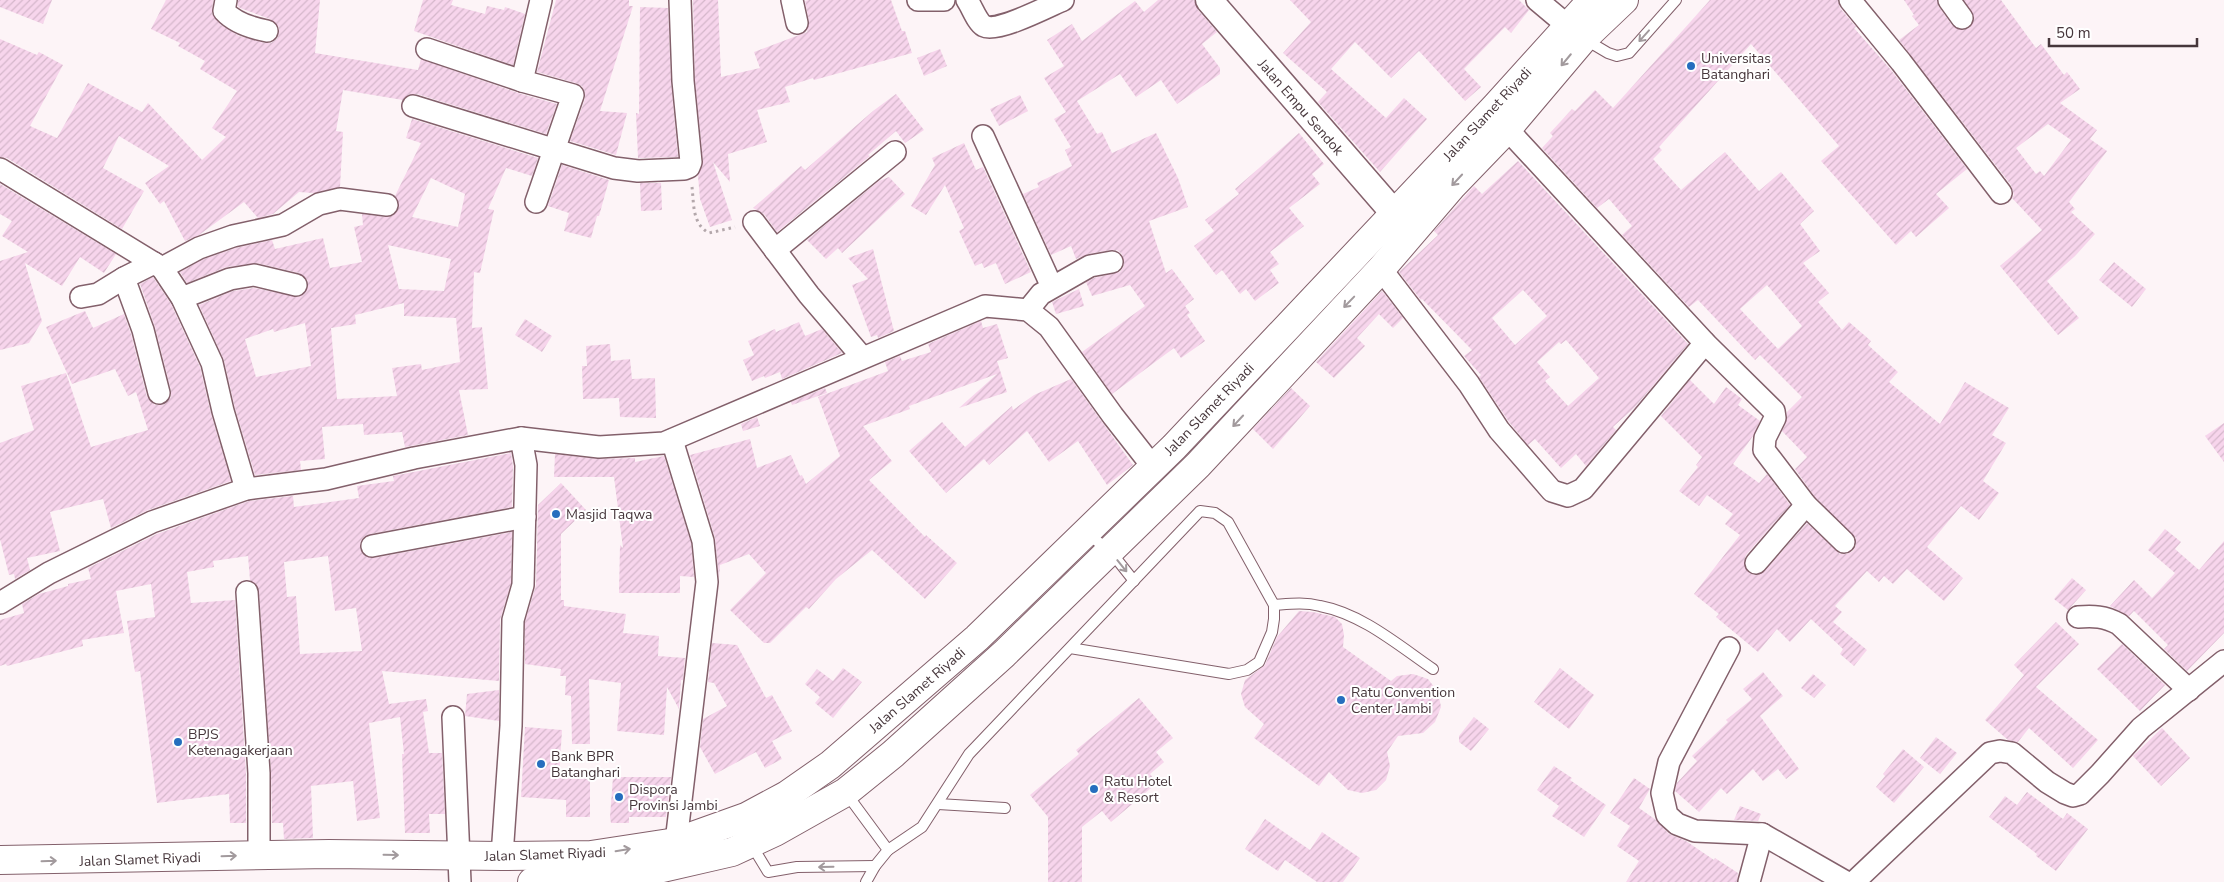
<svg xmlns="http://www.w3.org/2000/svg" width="2224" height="882" font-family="'Nunito Sans',sans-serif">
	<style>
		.building { fill: url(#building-hatch); fill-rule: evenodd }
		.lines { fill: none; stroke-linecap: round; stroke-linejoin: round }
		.service-casing { stroke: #83606b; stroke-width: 12 }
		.minor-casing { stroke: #83606b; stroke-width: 24 }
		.tertiary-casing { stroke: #83606b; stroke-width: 29 }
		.secondary-casing { stroke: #83606b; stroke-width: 30 }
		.path { stroke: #b3a7ab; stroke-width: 3; stroke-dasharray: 2.5 4; stroke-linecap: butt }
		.service { stroke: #fff; stroke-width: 10 }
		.minor { stroke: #fff; stroke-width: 21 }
		.tertiary { stroke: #fff; stroke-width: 26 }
		.secondary { stroke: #fff; stroke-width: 28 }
		.oneway { stroke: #a29a9d }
		.poi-dot { fill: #266ebe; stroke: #fff; stroke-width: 2 }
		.labels { text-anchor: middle; stroke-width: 4; stroke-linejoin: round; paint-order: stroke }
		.poi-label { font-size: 14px; fill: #46363b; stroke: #fff; text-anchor: start }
		.street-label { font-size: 14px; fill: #46363b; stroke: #fff }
	</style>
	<defs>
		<pattern id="building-hatch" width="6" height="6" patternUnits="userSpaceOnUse" patternTransform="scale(1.25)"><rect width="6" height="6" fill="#f7d5ec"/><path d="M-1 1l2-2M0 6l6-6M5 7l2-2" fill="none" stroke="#d5b7cb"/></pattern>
	</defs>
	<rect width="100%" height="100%" fill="#fdf4f7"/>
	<!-- building -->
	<g class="building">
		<polygon points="0,0 52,0 43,24 0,7"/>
		<polygon points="166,0 213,0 212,14 221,25 239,36 265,43 271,43 277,39 279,33 279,27 270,19 240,8 238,6 238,0 320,0 315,53 418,70 421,59 518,93 557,104 546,134 417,94 410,94 403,100 343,90 336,131 343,132 340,187 313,193 299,192 273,214 258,218 244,202 199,235 185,241 164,201 160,204 145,183 169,166 119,136 103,168 144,191 122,229 7,158 0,157 0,39 37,55 39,52 63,65 30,126 57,138 88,83 142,112 148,103 202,160 226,137 212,128 237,91 200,69 205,61 178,46 180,43 151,29"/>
		<polygon points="423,0 453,0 451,5 485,14 487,6 504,10 505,7 525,14 513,65 414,31"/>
		<polygon points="556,0 629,0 629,6 633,6 600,111 627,113 616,155 570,141 585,99 585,92 582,86 576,83 537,72"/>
		<polygon points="693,0 718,0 721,77 760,68 754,52 807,32 809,21 805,1 808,0 891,0 902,31 905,31 912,53 814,80 813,78 785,87 790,102 757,110 767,142 728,154 730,182 713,162 732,220 710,227 700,199 698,176 703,161 695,80"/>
		<polygon points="1158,0 1194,0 1198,10 1217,32 1202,44 1220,68 1220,74 1177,104 1161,80 1136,97 1120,74 1077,101 1097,134 1102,132 1112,153 1156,133 1178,178 1188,207 1149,221 1166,273 1172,269 1194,299 1185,306 1190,313 1187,315 1205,341 1181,358 1174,348 1112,394 1082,352 1145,306 1130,285 1092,296 1086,282 1094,278 1120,272 1124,266 1122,254 1117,250 1110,250 1088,254 1076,259 1071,246 1051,255 1023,194 1039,187 1037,183 1072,166 1065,150 1071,147 1054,119 1066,112 1044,78 1064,66 1047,40 1072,24 1082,41 1135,1 1144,12"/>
		<polygon points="1290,0 1519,0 1529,10 1511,33 1505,27 1464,69 1481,87 1465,101 1419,51 1391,78 1355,42 1331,69 1386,118 1404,98 1427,119 1380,172 1318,102 1327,92 1283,53 1311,22"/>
		<path d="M1710 0H1838L1840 8 1856 27 1854 28 1891 70 1967 169 1936 194 1949 208 1916 237 1911 231 1896 245 1821 161 1839 146 1751 44 1659 147 1662 150 1653 159 1681 190 1725 152 1759 191 1781 172 1814 211 1800 224 1820 251 1803 263 1829 293 1818 302 1842 330 1849 322 1871 341 1868 345 1898 372 1889 382 1940 424 1965 382 2009 408 1992 435 2006 443 1983 481 1999 493 1979 520 1961 506 1927 547 1963 578 1944 601 1907 569 1893 584 1884 576 1879 582 1867 571 1835 606 1842 612 1833 622 1867 650 1854 666 1840 654 1843 649 1811 619 1790 642 1777 629 1758 652 1716 617 1719 614 1694 594 1740 535 1725 524 1733 514 1707 495 1699 506 1679 491 1698 467 1696 465 1702 457 1661 416 1690 380 1714 404 1726 387 1742 399 1738 405 1760 421 1753 436 1733 464 1759 483 1767 474 1790 505 1746 555 1744 561 1748 572 1754 575 1765 571 1807 523 1840 554H1847L1853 551 1856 546V538L1815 497 1795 469 1807 457 1782 431 1786 423 1787 412 1802 397 1760 355 1755 360 1698 300 1689 307 1622 235 1632 226 1609 199 1597 208 1542 148 1553 136 1550 133 1572 109 1575 111 1595 90 1613 108ZM1767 285 1802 326 1778 349 1740 309Z"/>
		<path d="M1904 0H1937L1939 7 1952 25 1963 30 1970 28 1974 17 1964 0H2001L2036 48 2041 44 2064 75 2067 72 2080 89 2060 103 2097 130 2090 139 2107 151 2069 202 2075 209 2071 212 2095 234 2075 256 2047 281 2079 318 2058 335 2000 266 2042 230 2012 198 2014 195 2011 185 1899 40 1919 25 1912 16 1914 15ZM2048 124 2071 140 2044 176 2040 171 2036 174 2016 148Z"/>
		<polygon points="640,7 668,8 671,82 678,157 638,158 636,113 639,114"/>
		<polygon points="940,49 947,66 924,76 917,58"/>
		<polygon points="896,94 924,130 905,143 896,131 868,155 870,156 777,232 764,214 753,208 801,166 805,170 873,111"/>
		<polygon points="1020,95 1028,111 999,126 990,109"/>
		<path d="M412 119 538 158 532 176 506 168 488 209 494 210 480 273 474 272 472 328 482 327 488 389 459 390 468 435 405 447 402 432 364 435 363 424 322 427 325 459 300 461 301 470 255 475 235 408 224 360 199 305 233 291 254 288 299 297 305 293 308 287V281L299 273 257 263 226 267 187 283 180 272 204 259 236 248 272 240 275 249 323 238 330 268 362 262 354 227 363 225 362 214 386 217 392 216 397 212 399 206 395 196 421 143 406 138ZM431 178 465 194 458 227 412 217ZM388 245 451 259 444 291 399 289ZM404 303V316L456 318 460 362 422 370 421 364 392 368 397 396 337 399 331 328 356 324 355 315ZM305 323 311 366 256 377 245 339 273 329 274 332Z"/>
		<polygon points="1299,133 1324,164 1312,174 1320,184 1289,208 1304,226 1270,252 1279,264 1270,270 1279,283 1255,301 1246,289 1240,294 1222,270 1216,275 1194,246 1214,231 1205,220 1239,194 1235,189"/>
		<polygon points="964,143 976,170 983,167 1031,272 1005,284 996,263 984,268 982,263 975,266 959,231 964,228 945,185 926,215 911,206 935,165 932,158"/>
		<path d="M1518 161 1688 344 1635 407 1613 427 1616 430 1586 466 1576 454 1561 468 1535 439 1528 445 1509 422 1479 377 1481 375 1464 356 1472 350 1422 299 1421 300 1399 272 1438 235 1434 231 1474 186 1482 194ZM1523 290 1547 316 1515 345 1492 318ZM1566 340 1599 378 1568 406 1545 381 1550 377 1537 362 1559 342 1561 344Z"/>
		<polygon points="562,165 609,180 599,216 597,216 591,238 564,231 569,213 548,206"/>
		<polygon points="889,177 905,194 842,253 838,248 826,259 807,240 879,181"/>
		<polygon points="640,183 661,183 662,210 641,211"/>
		<polygon points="0,184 116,254 104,273 80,257 62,286 25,263 42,321 29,343 0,350 0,261 28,252 2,236 12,221 0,214"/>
		<polygon points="873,249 894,331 878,338 877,335 871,337 852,285 868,279 848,258"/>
		<polygon points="2114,262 2146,289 2132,307 2099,280"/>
		<polygon points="153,277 171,304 200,367 211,414 231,481 148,510 111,528 103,499 50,512 60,551 27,558 30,570 15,579 14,574 9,575 0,539 0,443 34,430 21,386 66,373 91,447 148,430 136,392 128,396 115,369 72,384 46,327 85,311 93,328 124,314 131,334 147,397 155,405 163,405 171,397 171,390 155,327 140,284"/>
		<polygon points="1079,289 1084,306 1056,314 1052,302"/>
		<polygon points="1382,291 1403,318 1393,328 1379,314 1357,338 1365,346 1334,378 1316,362"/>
		<polygon points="525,319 552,336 542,352 515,335"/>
		<polygon points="981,321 983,328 997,324 1008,358 997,361 1007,392 959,408 997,374 909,406 910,409 863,426 892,461 869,480 925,537 926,535 957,563 925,599 872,550 836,579 809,609 806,607 770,643 764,643 730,610 766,573 749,554 720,565 719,578 715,538 690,455 750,439 757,468 791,455 800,476 802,475 806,484 840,456 818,397 888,371 885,362 900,356 902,361 931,352 928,344"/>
		<polygon points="799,322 805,336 822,329 842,353 782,379 780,372 765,378 764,376 752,381 743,360 754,355 748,341 775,329 776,332"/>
		<polygon points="610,344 611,361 630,359 632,379 655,378 656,418 620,417 619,398 583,399 582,366 587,366 586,346"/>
		<polygon points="1071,379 1133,465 1107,485 1078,441 1049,462 1027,431 989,465 984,459 946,493 909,451 942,422 965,447 1012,406 1013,410 1034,395"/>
		<polygon points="825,388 827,393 792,405 791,402"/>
		<polygon points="1291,388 1310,406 1273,449 1253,429"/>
		<polygon points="757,417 760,426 743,431 741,424"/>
		<polygon points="2224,423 2224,462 2205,436"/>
		<path d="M511 453 513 466 512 507 370 534 364 537 360 542V549L363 554 374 558 512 532 511 583 500 620 499 681 382 671 389 704 426 699 428 711 423 712 429 753H442L445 814H429L430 833H405L402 754H404L400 717 369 723 380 818 357 821 353 781 311 786 313 838 284 839 283 823H272L271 772 259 591 257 585 250 580 248 556 213 561 214 567 187 572 191 603 235 600 246 773V823H230L229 794 157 803 140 671 135 672 127 621 155 617 151 584 116 591 124 633 82 640 83 646 7 666 6 664 0 666V620L24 613 22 604 39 594 68 586V584L91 579 88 568 157 534 249 501 293 496 294 507 359 498 357 486 394 481 393 476ZM328 556 335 611 356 608 362 651 300 654 296 596 287 597 284 562Z"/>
		<polygon points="555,454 598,459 635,458 635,462 664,456 691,543 694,577 680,576 680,593 619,593 620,545 623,548 614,477 554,477"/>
		<polygon points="561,483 586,510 561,534 561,600 564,600 564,606 626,614 623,633 659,636 658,656 685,658 683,680 681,680 679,709 667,687 664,735 617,731 621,683 589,679 590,744 572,744 571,696 565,695 566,676 560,676 561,669 525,664 525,622 536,585 538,505"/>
		<polygon points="2165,529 2181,542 2175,549 2199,570 2224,541 2224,633 2187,671 2164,649 2168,645 2134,611 2129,616 2110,606 2134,580 2152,598 2175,573 2148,550"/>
		<polygon points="2072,578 2086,590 2068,610 2054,599"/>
		<polygon points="1299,611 1313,612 1335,617 1342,624 1344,635 1343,647 1391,681 1397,676 1413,674 1428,679 1438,692 1441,707 1435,722 1423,733 1398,736 1387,752 1390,766 1386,780 1376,790 1362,793 1348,790 1329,772 1319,786 1254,738 1264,724 1245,707 1241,694 1245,680 1265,665 1277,637"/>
		<polygon points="2056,622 2079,644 2036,687 2098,740 2073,768 2029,728 2018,742 2008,740 1985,720 2024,675 2014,665"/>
		<polygon points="712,643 737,645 766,698 772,695 792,731 772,741 782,759 765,768 756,752 715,774 700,747 703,719 727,706 714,683 708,682"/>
		<polygon points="2122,644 2165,685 2140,711 2097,669"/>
		<polygon points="843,668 862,682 833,718 815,703 820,697 805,684 817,669 833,681"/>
		<polygon points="1560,668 1594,695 1569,729 1534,702"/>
		<polygon points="1763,672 1783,696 1760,716 1799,769 1786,779 1778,769 1763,781 1753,769 1727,794 1721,788 1699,812 1675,791 1677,783 1697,761 1692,756 1728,722 1726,720 1752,699 1743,689"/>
		<polygon points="1813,674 1826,685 1814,698 1801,688"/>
		<polygon points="499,690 499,721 465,716 467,694"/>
		<polygon points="1139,698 1173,738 1156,752 1164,762 1150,774 1157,783 1111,822 1102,811 1082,827 1082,882 1048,882 1048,817 1030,795 1079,754 1076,750"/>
		<polygon points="1474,717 1489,729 1471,751 1459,742 1459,736"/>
		<polygon points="525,727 562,730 559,777 590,777 590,817 566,817 566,800 521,797"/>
		<polygon points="2162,728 2190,758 2161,786 2133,756"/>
		<polygon points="1936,737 1957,753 1940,774 1920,758"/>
		<polygon points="1903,749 1924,767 1894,803 1876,787 1885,776 1883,774"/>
		<polygon points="1554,766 1572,778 1570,780 1606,805 1584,837 1552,816 1559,806 1537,790"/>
		<polygon points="613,777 671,777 666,817 629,817 629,823 611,823 610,817"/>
		<polygon points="1634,778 1650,789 1639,808 1656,820 1669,834 1686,841 1714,860 1715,858 1738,873 1737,882 1626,882 1639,861 1617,846 1630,826 1610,813"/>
		<polygon points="2027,792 2063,819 2067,813 2088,829 2056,871 2036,856 2037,854 1989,817 2005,796 2017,805"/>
		<polygon points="1740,806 1761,814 1758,821 1734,820"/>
		<polygon points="1265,819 1310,850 1322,832 1360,858 1343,882 1317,882 1285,860 1278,871 1245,849"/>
	</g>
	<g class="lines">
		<defs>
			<g id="service">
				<polyline points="1586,40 1608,53 1617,56 1629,53 1676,0"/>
				<polyline points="1088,534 1111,552 1134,581"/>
				<path d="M1274 605C1289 604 1304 602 1320 606 1362 614 1398 645 1433 669"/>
				<polyline points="846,793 888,850 875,866 866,882"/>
				<polyline points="938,804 1005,808"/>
				<polyline points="751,844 768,872 797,867 875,866"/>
				<polyline points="888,850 922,827 969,754 1200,511 1215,513 1228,522 1274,605 1274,619 1272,632 1259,662 1247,670 1229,674 1070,648"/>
			</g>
			<g id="minor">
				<path d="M226 0 224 11C235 23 251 28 267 31"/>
				<polyline points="792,0 797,23"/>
				<polyline points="918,0 944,0"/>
				<path d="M967 0C972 7 977 22 984 26 997 33 1049 6 1063 0"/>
				<polyline points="1537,0 1568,26"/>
				<polyline points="1850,0 1901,62 2001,193"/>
				<polyline points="1949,0 1962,18"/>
				<polyline points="427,49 522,81 573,95 536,202"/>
				<polyline points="522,81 541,0"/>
				<polyline points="413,106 614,168 638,171 684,169 689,167 691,162 683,81 680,0"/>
				<polyline points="1507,129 1705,343 1774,411 1775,418 1765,438 1764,450 1806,505 1844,542"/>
				<polyline points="983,136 1052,287"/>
				<polyline points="0,169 162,268 182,298 212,363 223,411 246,489"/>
				<polyline points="754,222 809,295 862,357"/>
				<polyline points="775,250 895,152"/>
				<polyline points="154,263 124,278 143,330 159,393"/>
				<polyline points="162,268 199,248 233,236 283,225 319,204 340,199 387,205"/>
				<polyline points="1381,269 1469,384 1499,430 1552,491 1568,496 1583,489 1705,343"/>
				<polyline points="81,297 98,294 124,278"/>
				<polyline points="182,298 230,279 254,275 296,285"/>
				<polyline points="1028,310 1041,294 1090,266 1112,262"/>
				<polyline points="672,440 703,541 707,582 676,842"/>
				<polyline points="372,546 525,517"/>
				<polyline points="1756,563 1806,505"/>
				<polyline points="247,592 259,773 259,855"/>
				<polyline points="0,603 49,573 152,522 246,489 326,479 414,458 521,438 599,447 664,443 985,306 1028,310 1049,327 1113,416 1153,467"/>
				<path d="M2078 617C2094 616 2104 616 2119 624L2189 690"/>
				<polyline points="1729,648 1669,762 1662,793 1667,815 1677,824 1695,831 1762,834 1846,882"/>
				<polyline points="453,717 460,882"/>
				<polyline points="502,856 511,726 513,620 523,585 526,465 521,438"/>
				<polyline points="1749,882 1762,834"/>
				<polyline points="1854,882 1990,753 2000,751 2012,753 2047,782 2065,793 2073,796 2080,794 2100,774 2141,728 2224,661"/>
			</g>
			<polyline id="tertiary" points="1209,0 1394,213"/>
			<g id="secondary">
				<polyline points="0,860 329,854 502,856 591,855 676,842 746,817 787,795 830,765 977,638 1174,447 1496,106 1592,0"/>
				<polyline points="532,882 632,875 732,852 775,832 846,792 893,754 1004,654 1198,465 1381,269 1453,185 1507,129 1584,38 1624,0"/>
			</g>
		</defs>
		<!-- service casing -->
		<use href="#service" class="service-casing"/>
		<!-- minor casing -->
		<use href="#minor" class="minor-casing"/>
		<!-- tertiary casing -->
		<use href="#tertiary" class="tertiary-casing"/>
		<!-- secondary casing -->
		<use href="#secondary" class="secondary-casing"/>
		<!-- path -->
		<path class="path" d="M692 187C694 204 692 224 709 233L735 227"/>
		<!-- service -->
		<use href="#service" class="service"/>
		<!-- minor -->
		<use href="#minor" class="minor"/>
		<!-- tertiary -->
		<use href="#tertiary" class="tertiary"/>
		<!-- secondary -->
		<use href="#secondary" class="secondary"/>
	</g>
	<!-- one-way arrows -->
	<defs><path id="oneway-shaft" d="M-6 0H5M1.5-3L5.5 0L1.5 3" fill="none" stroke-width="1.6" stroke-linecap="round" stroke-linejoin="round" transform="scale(1.25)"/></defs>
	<g class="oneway">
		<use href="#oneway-shaft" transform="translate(1644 36) rotate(132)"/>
		<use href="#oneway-shaft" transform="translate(1566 60) rotate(130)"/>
		<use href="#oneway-shaft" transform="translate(1457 180) rotate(133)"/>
		<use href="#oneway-shaft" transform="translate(1349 302) rotate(134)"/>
		<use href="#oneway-shaft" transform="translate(1238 421) rotate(133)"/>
		<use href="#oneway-shaft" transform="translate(1122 566) rotate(51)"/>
		<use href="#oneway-shaft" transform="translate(623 850) rotate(-9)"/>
		<use href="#oneway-shaft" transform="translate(391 855) rotate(1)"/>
		<use href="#oneway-shaft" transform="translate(229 856) rotate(-2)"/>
		<use href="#oneway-shaft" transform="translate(49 861) rotate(-2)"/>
		<use href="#oneway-shaft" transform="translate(826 867) rotate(179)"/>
	</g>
	<!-- markers -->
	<g class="poi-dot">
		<circle cx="1691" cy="66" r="5"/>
		<circle cx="556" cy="514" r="5"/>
		<circle cx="1341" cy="700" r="5"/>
		<circle cx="178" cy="742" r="5"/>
		<circle cx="541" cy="764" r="5"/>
		<circle cx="1094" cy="789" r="5"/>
		<circle cx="619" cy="797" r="5"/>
	</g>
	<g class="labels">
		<!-- poi labels -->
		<g class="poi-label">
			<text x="1701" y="63">Universitas<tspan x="1701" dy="16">Batanghari</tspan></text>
			<text x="566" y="519">Masjid Taqwa</text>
			<text x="1351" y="697">Ratu Convention<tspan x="1351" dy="16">Center Jambi</tspan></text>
			<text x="188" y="739">BPJS<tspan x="188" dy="16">Ketenagakerjaan</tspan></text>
			<text x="551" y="761">Bank BPR<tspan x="551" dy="16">Batanghari</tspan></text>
			<text x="1104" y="786">Ratu Hotel<tspan x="1104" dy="16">&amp; Resort</tspan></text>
			<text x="629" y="794">Dispora<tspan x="629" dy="16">Provinsi Jambi</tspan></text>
		</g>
		<!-- street labels -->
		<g class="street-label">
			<text transform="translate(1301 107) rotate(49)" y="5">Jalan Empu Sendok</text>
			<text transform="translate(1487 114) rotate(-47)" y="5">Jalan Slamet Riyadi</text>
			<text transform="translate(1209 409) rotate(-46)" y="5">Jalan Slamet Riyadi</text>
			<text transform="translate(917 690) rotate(-41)" y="5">Jalan Slamet Riyadi</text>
			<text transform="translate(545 854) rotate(-2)" y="5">Jalan Slamet Riyadi</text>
			<text transform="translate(140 859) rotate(-2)" y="5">Jalan Slamet Riyadi</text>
		</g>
	</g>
	<!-- scale -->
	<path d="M2049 38v8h148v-8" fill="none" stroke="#46363b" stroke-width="2.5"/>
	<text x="2056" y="38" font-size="15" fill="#46363b" stroke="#ffffff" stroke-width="4" paint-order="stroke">50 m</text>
</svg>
